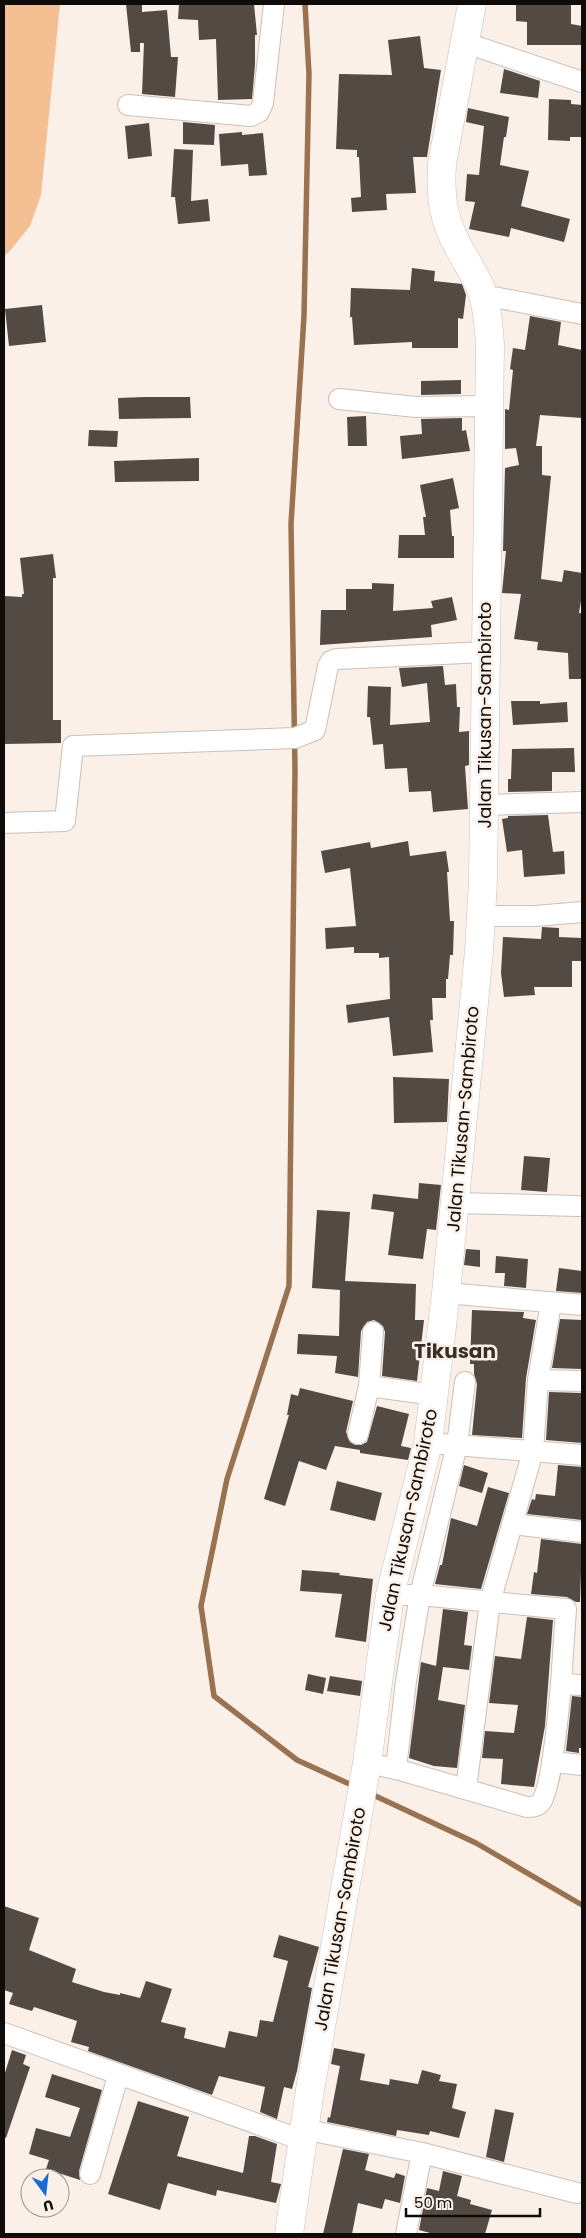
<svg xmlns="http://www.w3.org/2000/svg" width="586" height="2238" font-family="Poppins,sans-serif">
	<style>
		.green { fill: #f4bf93 }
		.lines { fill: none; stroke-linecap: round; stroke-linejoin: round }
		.stream { stroke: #987251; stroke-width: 5.5 }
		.building { fill: #524a43 }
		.street-casing { stroke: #cac0b8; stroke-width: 22 }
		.secondary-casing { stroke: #cac0b8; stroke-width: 29 }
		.street { stroke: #fff; stroke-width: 20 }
		.secondary { stroke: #fff; stroke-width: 28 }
		.labels { text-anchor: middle; stroke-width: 5; stroke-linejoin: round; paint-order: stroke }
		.street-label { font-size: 18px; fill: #0e0b08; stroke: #fbf0e8 }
		.quarter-label { font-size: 20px; font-weight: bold; fill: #372f28; stroke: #fbf0e8 }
	</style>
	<rect width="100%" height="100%" fill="#fbf0e8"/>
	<!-- green -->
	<polygon class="green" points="4,4 60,4 41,195 30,226 9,252 4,256"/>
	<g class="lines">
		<!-- stream -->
		<g class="stream">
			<polyline points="305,4 309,74 304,316 291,524 295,770 289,1286 227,1479 201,1606 214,1696 297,1760 356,1787"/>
			<polyline points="369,1793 476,1843 582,1905"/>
		</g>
	</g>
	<!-- building -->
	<g class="building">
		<polygon points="126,4 142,4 142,12 167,10 171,57 178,57 175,97 142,94 144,43 140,43 140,52 131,52"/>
		<polygon points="179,4 254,4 257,35 255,35 255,65 252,99 218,100 216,39 199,40 198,20 178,19"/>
		<polygon points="516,4 571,4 571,24 582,26 582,45 527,45 527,22 516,21"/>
		<polygon points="420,36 424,68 441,70 427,157 413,157 416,193 386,194 387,210 352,212 351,198 361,197 359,157 357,157 357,150 336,149 339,74 392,75 388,40"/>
		<polygon points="504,69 540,81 538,98 500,93"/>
		<polygon points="549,99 571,100 571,104 582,105 582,137 570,137 570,141 548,140"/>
		<polygon points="468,108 509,117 506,137 504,137 500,165 529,171 521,206 570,219 564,242 511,228 509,237 469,229 475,202 465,201 467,174 479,175 484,126 466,122"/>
		<polygon points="183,122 215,125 214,145 183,144"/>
		<polygon points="149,123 152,156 128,159 125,126"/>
		<polygon points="242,132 242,135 263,133 267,175 249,176 248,164 221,166 219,134"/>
		<polygon points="174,149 193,150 191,201 208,199 210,221 178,224 175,197 171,197"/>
		<polygon points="412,268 435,271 434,281 462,284 466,295 463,319 458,318 458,348 412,348 412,342 354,345 352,317 350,317 351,288 410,290"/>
		<polygon points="42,305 46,342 9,346 5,309"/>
		<polygon points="530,316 561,322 558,345 582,350 582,418 540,415 536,446 542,446 542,475 551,476 541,579 562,582 564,570 582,573 582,595 579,613 582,613 582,679 569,679 568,653 537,650 538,642 514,639 521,594 502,593 506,551 503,551 505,468 519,465 516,448 505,449 505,409 509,410 513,370 510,369 513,348 525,350"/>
		<polygon points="461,380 461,394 421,395 421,381"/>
		<polygon points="145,397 190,397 191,418 119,419 118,398"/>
		<polygon points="366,416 367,446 348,446 347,417"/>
		<polygon points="462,418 462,431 466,430 470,451 402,459 400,436 422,434 421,419"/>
		<polygon points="89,430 118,431 117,447 88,446"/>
		<polygon points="199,458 199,481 115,482 114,461"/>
		<polygon points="453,478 459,508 450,510 452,536 454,536 454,558 398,558 399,535 425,535 423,517 426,517 420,485"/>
		<polygon points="53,554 56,578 53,578 53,720 61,720 61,743 4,744 4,596 22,597 22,594 24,594 20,558"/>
		<polygon points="372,583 394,584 393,611 433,608 431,601 452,597 457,620 431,625 432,637 320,645 321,610 346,610 346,589 372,589"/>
		<polygon points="443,666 445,685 456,684 457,707 460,707 459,732 469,731 469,765 465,766 468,809 433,812 431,791 409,792 407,768 385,769 383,744 373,745 370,717 367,717 368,686 391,687 390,725 430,722 427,683 402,687 399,668"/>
		<polygon points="511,701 540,701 540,704 567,702 568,722 513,725"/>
		<polygon points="574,748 575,772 552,772 552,791 508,792 508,779 511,779 512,749"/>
		<polygon points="548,815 553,852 564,851 565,874 524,877 522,850 507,852 502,819 508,818 508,816"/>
		<polygon points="408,841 410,856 446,851 449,872 447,872 450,921 454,921 453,955 450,955 448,979 446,979 446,998 432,998 433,1020 430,1020 433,1052 393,1056 389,1017 348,1023 346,1005 390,999 389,957 379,958 379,953 354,953 354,947 326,949 325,928 356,926 350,868 325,873 321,851 370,842 371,848"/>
		<polygon points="542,927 559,928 559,937 582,938 582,961 572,961 572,987 534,987 535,995 504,997 501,973 503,937 541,939"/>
		<polygon points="393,1077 449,1079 447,1122 394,1123"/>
		<polygon points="524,1156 550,1158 547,1192 521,1190"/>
		<polygon points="419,1183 441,1185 436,1230 427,1229 423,1259 388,1255 394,1212 371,1209 373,1194 418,1199"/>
		<polygon points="317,1210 350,1212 345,1281 416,1284 415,1320 424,1320 417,1381 382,1376 385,1332 383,1326 374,1320 367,1322 361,1331 358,1377 335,1373 337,1356 297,1354 298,1334 339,1336 340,1290 312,1288"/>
		<polygon points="466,1249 480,1250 480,1267 464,1265"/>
		<polygon points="496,1256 528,1259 526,1288 504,1286 505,1273 495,1273"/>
		<polygon points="559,1268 582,1271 582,1293 556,1291"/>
		<polygon points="472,1310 524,1312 523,1318 536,1320 526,1378 522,1438 472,1435 477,1384 474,1374 474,1364 470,1364"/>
		<polygon points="560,1319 582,1320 582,1369 552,1368"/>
		<polygon points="300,1388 353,1401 346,1432 350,1442 355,1445 361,1445 367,1442 377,1406 409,1414 401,1446 411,1448 408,1460 360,1453 360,1450 335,1446 326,1470 299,1461 285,1506 264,1499 289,1415 287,1415 291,1394 298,1396"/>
		<polygon points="549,1392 582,1393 582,1443 546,1440"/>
		<polygon points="464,1465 488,1473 482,1493 459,1486"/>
		<polygon points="558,1465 582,1467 582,1520 527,1514 532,1499 535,1500 536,1494 555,1496"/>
		<polygon points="337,1481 382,1493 375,1521 330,1510"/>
		<polygon points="488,1487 509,1493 481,1589 435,1584 440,1565 442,1565 451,1518 477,1526"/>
		<polygon points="541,1539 582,1544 580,1602 576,1602 567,1597 531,1594 534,1572 537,1573"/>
		<polygon points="302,1570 340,1573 339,1575 373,1579 366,1642 335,1637 342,1594 300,1591"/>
		<polygon points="443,1609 468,1612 464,1645 472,1646 469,1670 443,1667 438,1700 465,1705 457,1768 434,1766 409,1758 421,1662 436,1666"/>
		<polygon points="527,1617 553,1620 545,1726 534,1787 501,1784 503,1759 482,1758 485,1731 514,1733 518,1705 489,1703 495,1656 521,1659"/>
		<polygon points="308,1674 326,1678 323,1694 305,1690"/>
		<polygon points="330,1676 362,1681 360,1696 327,1691"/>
		<polygon points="572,1696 582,1697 582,1748 579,1748 579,1753 566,1751"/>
		<polygon points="4,1906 39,1918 29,1950 76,1969 72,1982 104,1992 120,1995 120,1993 140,1998 146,1981 172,1989 161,2022 186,2028 184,2038 225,2048 229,2031 257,2037 260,2020 273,2022 288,1961 273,1957 279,1935 319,1947 308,1987 312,1988 297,2071 292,2089 284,2087 277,2119 260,2112 265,2087 219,2076 212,2095 88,2051 89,2047 71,2042 77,2021 34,2007 32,2011 9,2004 13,1993 4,1990"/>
		<polygon points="334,2048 365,2054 360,2080 389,2085 390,2079 418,2084 422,2070 441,2075 439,2081 457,2084 452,2108 466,2112 459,2138 430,2131 429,2135 397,2130 396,2136 327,2122 328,2117 330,2118 340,2066 331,2064"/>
		<polygon points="12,2050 26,2055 23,2064 30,2067 6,2138 4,2137 4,2076"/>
		<polygon points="52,2074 102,2090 79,2171 80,2180 46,2169 49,2160 29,2154 36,2128 70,2137 80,2108 45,2097"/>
		<polygon points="138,2101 189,2117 177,2156 243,2173 249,2136 255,2136 277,2144 271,2182 281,2184 276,2203 217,2190 216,2196 168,2183 160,2210 108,2194"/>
		<polygon points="495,2109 514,2113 504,2162 486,2157"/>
		<polygon points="343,2149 369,2154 365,2170 394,2178 396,2173 405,2176 400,2203 385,2199 382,2209 358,2203 352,2234 323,2234"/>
		<polygon points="443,2171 462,2176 457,2196 471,2200 470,2204 492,2210 485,2234 434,2234 419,2230 427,2188 439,2191"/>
	</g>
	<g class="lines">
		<defs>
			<g id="street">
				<polyline points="466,43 582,82"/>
				<polyline points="128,105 251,116 259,112 263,103 274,4"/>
				<polyline points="483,295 582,314"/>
				<polyline points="339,399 416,407 489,406"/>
				<polyline points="486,805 582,802"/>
				<polyline points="4,823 65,821 73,746 295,738 315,730 328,666 331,661 337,659 485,652"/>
				<polyline points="481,916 535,916 582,912"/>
				<polyline points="456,1203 579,1206"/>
				<polyline points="446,1293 582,1305"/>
				<polyline points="538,1380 582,1381"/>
				<polyline points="369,1386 434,1395"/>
				<polyline points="358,1434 369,1386 373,1332"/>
				<polyline points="428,1443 582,1455"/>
				<polyline points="512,1524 582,1532"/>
				<polyline points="390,1595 420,1595 566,1609 561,1684"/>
				<polyline points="552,1762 582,1765"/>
				<path d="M367 1763 396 1769 527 1807C532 1807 537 1807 541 1802 552 1788 559 1706 561 1684L582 1685"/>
				<polyline points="396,1769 406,1681 420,1595 457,1445 465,1382"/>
				<polyline points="466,1789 490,1602 533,1451 538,1380 551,1303"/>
				<polyline points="4,2033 302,2140"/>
				<polyline points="303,2129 422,2153 577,2193"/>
				<polyline points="90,2174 118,2076"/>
				<polyline points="406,2234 422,2153"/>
			</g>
			<path id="secondary" d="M289 2234 310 2090 367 1763 390 1595 428 1443 446 1293 479 951 483 881 490 345C489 329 488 311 483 295 478 279 468 265 460 250 443 220 440 198 442 164L472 4"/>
		</defs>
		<!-- street casing -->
		<use href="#street" class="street-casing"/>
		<!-- secondary casing -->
		<use href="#secondary" class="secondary-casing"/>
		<!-- street -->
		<use href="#street" class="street"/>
		<!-- secondary -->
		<use href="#secondary" class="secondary"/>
	</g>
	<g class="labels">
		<!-- street labels -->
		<g class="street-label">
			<text transform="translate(485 715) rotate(-90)" y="6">Jalan Tikusan-Sambiroto</text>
			<text transform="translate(463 1119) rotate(-85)" y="6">Jalan Tikusan-Sambiroto</text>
			<text transform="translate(408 1520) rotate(-78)" y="6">Jalan Tikusan-Sambiroto</text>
			<text transform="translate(340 1919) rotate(-80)" y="6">Jalan Tikusan-Sambiroto</text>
		</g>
		<!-- quarter labels -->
		<g class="quarter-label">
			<text x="455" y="1358">Tikusan</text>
		</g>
	</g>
	<!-- border -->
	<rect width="586" height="2238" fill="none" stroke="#0e0b08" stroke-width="10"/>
	<!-- north arrow -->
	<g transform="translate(45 2193) rotate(165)"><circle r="24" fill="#fbf0e8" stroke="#9c948e"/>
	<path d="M0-4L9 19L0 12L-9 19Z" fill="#166bd5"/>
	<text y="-8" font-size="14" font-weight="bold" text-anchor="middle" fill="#0e0b08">U</text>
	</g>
	<!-- scale -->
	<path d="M406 2208v8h134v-8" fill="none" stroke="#0e0b08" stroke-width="2.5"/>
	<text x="414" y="2208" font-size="15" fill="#0e0b08" stroke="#fbf0e8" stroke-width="4" paint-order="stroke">50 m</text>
</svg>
